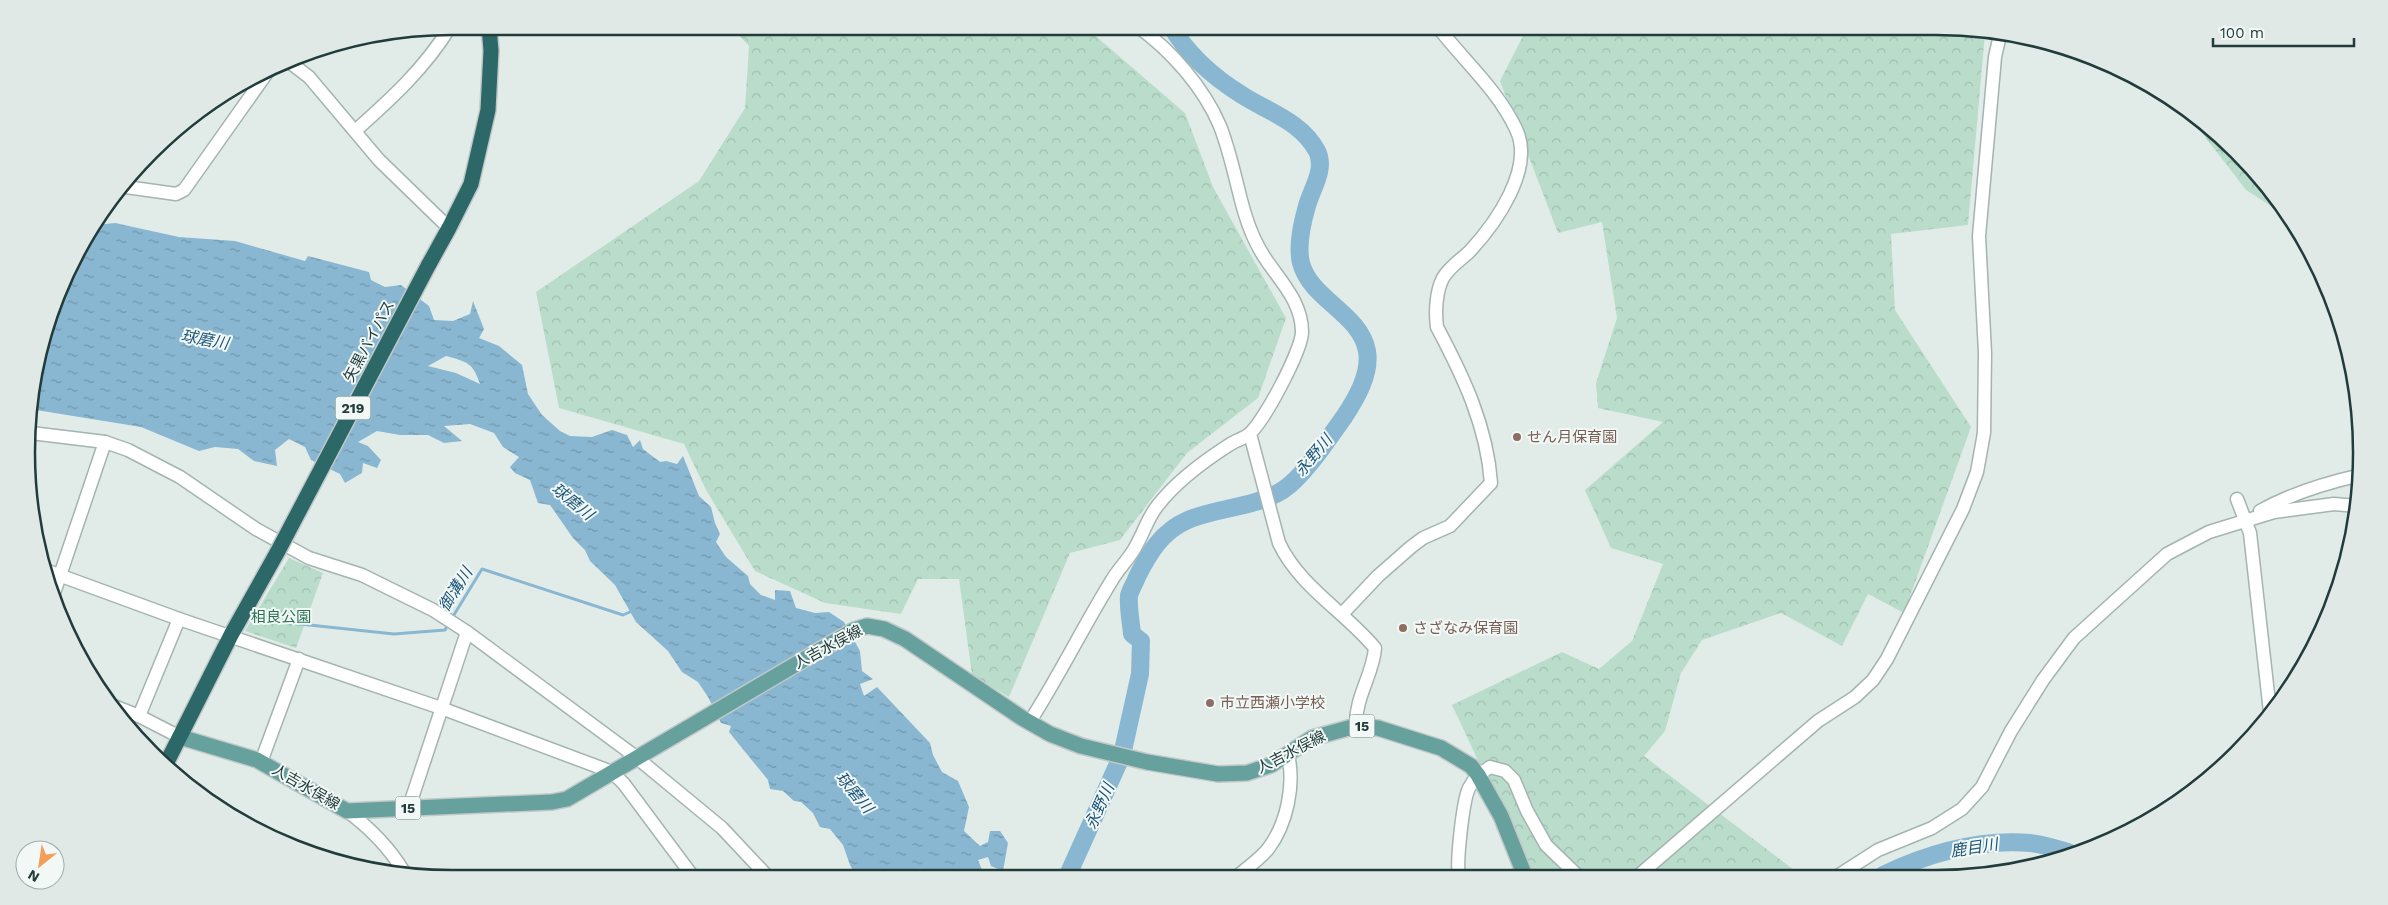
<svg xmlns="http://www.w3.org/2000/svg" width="2388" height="905" font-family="'Work Sans','Noto Sans JP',sans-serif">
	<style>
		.forest { fill: url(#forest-crowns) }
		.water { fill: url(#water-ripples); fill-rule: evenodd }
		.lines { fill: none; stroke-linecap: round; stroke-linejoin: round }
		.stream { stroke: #89b7d1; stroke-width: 3 }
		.river { stroke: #89b7d1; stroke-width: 18 }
		.minor-casing { stroke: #a4b4b1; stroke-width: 15 }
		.major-casing { stroke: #c1c8c8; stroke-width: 18 }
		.highway-casing { stroke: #c1c8c8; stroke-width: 18 }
		.minor { stroke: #fff; stroke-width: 12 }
		.major { stroke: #66a19e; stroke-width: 15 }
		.highway { stroke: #2d6869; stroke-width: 15 }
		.highway-bridge-casing { stroke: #c1c8c8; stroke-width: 18; stroke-linecap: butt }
		.highway-bridge { stroke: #2d6869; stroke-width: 15 }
		.education-dot { fill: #8d6e63; stroke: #f2f8f6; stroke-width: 2 }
		.labels { text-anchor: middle; stroke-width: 4; stroke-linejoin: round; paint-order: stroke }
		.shield { fill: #f2f8f6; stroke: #607473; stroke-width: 1 }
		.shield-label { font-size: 14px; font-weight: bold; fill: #213c3b }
		.street-label { font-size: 15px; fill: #213c3b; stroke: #f2f8f6 }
		.education-label { font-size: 15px; fill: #785e54; stroke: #f2f8f6; text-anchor: start }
		.park-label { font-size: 15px; fill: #2c7356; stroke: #f2f8f6 }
		.water-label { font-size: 16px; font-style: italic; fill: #1c5578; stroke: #f2f8f6 }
		.rim { fill: none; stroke: #213c3b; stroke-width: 2.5 }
	</style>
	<defs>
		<pattern id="forest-crowns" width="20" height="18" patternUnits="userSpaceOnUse" patternTransform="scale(1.25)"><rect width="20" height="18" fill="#baddcb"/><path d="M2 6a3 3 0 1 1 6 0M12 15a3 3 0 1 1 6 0" fill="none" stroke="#a0bfaf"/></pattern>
		<pattern id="water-ripples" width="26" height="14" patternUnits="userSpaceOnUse" patternTransform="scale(1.25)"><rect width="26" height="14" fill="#89b7d1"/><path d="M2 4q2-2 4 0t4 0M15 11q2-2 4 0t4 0" fill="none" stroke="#7096ab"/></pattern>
	</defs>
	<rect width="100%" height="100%" fill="#e1ece9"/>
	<!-- forest -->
	<g class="forest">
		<polygon points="730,26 1084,26 1185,113 1213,187 1286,318 1258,398 1187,453 1120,540 1070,553 1009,697 972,675 959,579 918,579 901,614 825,603 755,571 706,490 684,444 559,408 536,292 699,181 745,108 749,46"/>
		<polygon points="1528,26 1935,26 1985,33 1968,225 1891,234 1895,310 1971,427 1904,613 1868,594 1842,646 1781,613 1702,640 1681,673 1665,731 1644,756 1798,873 1791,876 1532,876 1452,705 1562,652 1599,669 1632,641 1663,564 1611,548 1585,490 1663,422 1598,408 1596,383 1617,318 1602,222 1558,233 1500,81"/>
		<path d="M2182 107C2226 133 2259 176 2288 217L2246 190Z"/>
		<polygon points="289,558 323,573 296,648 245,631"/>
	</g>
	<!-- water -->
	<path class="water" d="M115 223 179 237 235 241 305 261 308 256 369 272 371 280 385 287 401 285 429 306 434 320 453 321 470 314 473 301 484 329 479 338 499 346 522 365 528 394 542 415 560 431 570 436 592 437 612 430 627 435 633 447 640 440 643 449 660 462 666 461 677 464 683 456 699 496 711 507 715 523 720 534 716 542 726 557 748 576 750 584 761 595 775 600V590L790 591 796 608 815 613 829 612 844 622 860 651 862 671 873 679 860 684 864 696 877 687 930 743 933 755 942 772 958 781 969 807 964 831 980 846 988 842 990 831H1000L1008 843 1003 871 991 866 988 857 978 860 985 877 858 878 850 865 843 845 830 829 820 827 813 813 801 802 794 801 783 791 770 789 768 780 729 732 731 726 721 723 708 697 698 682 682 672 668 651 636 622 615 585 590 561 585 550 573 538 550 505 538 503 530 480 515 473 510 467 519 457 503 447 494 433 470 424 444 426 462 441 444 443 428 435H400L377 431 358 442 368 446 381 460 377 468 363 463 362 473 345 483 340 474 311 460 305 447 289 439 275 450 277 466 254 461 238 449 215 447 199 451 141 427 30 409V397C43 340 57 271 95 225ZM446 356C468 362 473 363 480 384L456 373 428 366Z"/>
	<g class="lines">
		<!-- stream -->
		<g class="stream">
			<polyline points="256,612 281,622 394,634 445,630 449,623"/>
			<polyline points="452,618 482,569 623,615 632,611"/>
		</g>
		<!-- river -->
		<g class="river">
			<path d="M1883 875C1929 853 1979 839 2030 843 2043 844 2056 849 2068 852"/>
			<path d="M1067 877 1122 755 1140 674 1141 641 1132 634C1131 622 1128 608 1129 596 1130 590 1135 583 1137 577 1149 553 1162 531 1188 520 1219 507 1254 508 1283 490 1304 476 1329 438 1344 417 1356 399 1371 374 1367 351 1360 313 1311 300 1301 263 1297 246 1302 223 1307 206 1312 188 1326 169 1317 151 1301 121 1268 112 1242 95 1213 77 1188 55 1171 26"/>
		</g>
		<defs>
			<g id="minor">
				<polyline points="288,61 309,77 379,160 449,228"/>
				<path d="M355 131C391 99 425 68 450 27"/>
				<polyline points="126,187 176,194 184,190 269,70"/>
				<polyline points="31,433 105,442 128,450 180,477 256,529 309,558 362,575 433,610 467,632 636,757 722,828 769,878"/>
				<path d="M1250 434 1279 543C1299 586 1345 612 1375 648 1373 675 1355 697 1356 726"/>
				<polyline points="2237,499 2250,533 2270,712"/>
				<path d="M2260 511C2292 493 2325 483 2361 475"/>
				<polyline points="45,570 179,619 441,708 612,772 624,784 694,878"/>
				<polyline points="53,596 105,442"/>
				<path d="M1342 614 1378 576 1411 547 1423 538 1450 526 1491 483C1487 426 1463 376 1437 327 1435 312 1436 291 1443 278 1450 266 1461 260 1470 251 1496 223 1535 168 1516 129 1497 89 1464 61 1437 26"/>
				<polyline points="114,706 139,716 180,737"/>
				<polyline points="139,716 179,619"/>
				<path d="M1029 723C1059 676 1083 627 1112 580 1119 568 1130 558 1136 546 1144 532 1148 517 1158 505 1176 482 1204 461 1229 445 1235 441 1242 439 1248 435 1263 424 1302 350 1302 332 1302 303 1282 283 1267 261 1257 247 1249 228 1244 211 1236 183 1231 154 1220 126 1204 88 1171 50 1137 26"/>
				<polyline points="261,762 299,659"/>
				<polyline points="409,807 467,632"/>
				<path d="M347 811C370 828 389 847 404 872"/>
				<polyline points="1839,875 1878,850 1932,828 1962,809 1982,787 2011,731 2043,680 2074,638 2167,554 2209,532 2274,512 2334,504 2357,506"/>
				<path d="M1459 876C1456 863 1463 800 1469 788 1474 778 1481 773 1490 767L1505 771 1514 780 1527 811 1546 845 1578 876"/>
				<polyline points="1638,876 1818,721 1855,697 1873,680 1887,659 1963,509 1977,472 1984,433 1985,353 1979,236 1995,57 2000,35"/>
				<path d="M1236 877C1246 869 1260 859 1268 849 1287 824 1295 785 1288 755"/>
			</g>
			<polyline id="major" points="180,737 257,760 347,811 552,802 567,799 854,630 867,626 884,629 905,639 1022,718 1050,734 1081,746 1147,762 1218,774 1247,773 1271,765 1312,738 1356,726 1378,728 1441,748 1471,766 1478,775 1501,816 1525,876"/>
			<g id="highway">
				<polyline points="428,266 449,228 471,184 488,110 491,51 489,26"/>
				<polyline points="167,762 231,635 278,551"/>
			</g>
		</defs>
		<!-- minor casing -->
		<use href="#minor" class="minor-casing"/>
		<!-- major casing -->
		<use href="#major" class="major-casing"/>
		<!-- highway casing -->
		<use href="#highway" class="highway-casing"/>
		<!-- minor -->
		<use href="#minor" class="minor"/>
		<!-- major -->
		<use href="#major" class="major"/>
		<!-- highway -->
		<use href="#highway" class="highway"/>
		<defs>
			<polyline id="highway-bridge" points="278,551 428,266"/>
		</defs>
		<!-- highway-bridge casing -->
		<use href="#highway-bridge" class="highway-bridge-casing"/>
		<!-- highway-bridge -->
		<use href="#highway-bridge" class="highway-bridge"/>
	</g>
	<!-- markers -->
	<g class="education-dot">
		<circle cx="1517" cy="437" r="5"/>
		<circle cx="1403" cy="628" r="5"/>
		<circle cx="1210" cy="703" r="5"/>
	</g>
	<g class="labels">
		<!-- shield labels -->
		<g class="shield">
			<rect x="335.5" y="396.5" width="35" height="23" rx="4"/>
			<rect x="1349.5" y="714.5" width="25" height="23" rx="4"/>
			<rect x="395.5" y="796.5" width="25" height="23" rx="4"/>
		</g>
		<g class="shield-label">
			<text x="353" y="413">219</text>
			<text x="1362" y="731">15</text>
			<text x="408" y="813">15</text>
		</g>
		<!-- street labels -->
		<g class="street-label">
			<text transform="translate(369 341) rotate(-62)" y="5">矢黒バイパス</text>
			<text transform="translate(828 647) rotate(-28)" y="5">人吉水俣線</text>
			<text transform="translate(1291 752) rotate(-27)" y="5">人吉水俣線</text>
			<text transform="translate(306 787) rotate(30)" y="5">人吉水俣線</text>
		</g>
		<!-- education labels -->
		<g class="education-label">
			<text x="1527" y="442">せん月保育園</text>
			<text x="1413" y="633">さざなみ保育園</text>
			<text x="1220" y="708">市立西瀬小学校</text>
		</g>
		<!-- park labels -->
		<g class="park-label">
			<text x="281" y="622">相良公園</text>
		</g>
		<!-- water labels -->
		<g class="water-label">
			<text transform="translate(205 339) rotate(10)" y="6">球磨川</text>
			<text transform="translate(1313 455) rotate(-50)" y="6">永野川</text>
			<text transform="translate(573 501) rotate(39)" y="6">球磨川</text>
			<text transform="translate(455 589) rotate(-58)" y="6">御溝川</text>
			<text transform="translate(855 792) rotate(50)" y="6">球磨川</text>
			<text transform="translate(1099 806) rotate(-66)" y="6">永野川</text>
			<text transform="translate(1974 847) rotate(-9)" y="6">鹿目川</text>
		</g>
	</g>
	<!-- crop -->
	<path d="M0 0H2388V905H0ZM452 35H1936A417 417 0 0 1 2353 452V453A417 417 0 0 1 1936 870H452A417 417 0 0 1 35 453V452A417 417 0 0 1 452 35Z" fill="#e1e9e7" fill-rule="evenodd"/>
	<path class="rim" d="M452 35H1936A417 417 0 0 1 2353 452V453A417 417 0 0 1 1936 870H452A417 417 0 0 1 35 453V452A417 417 0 0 1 452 35Z"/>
	<!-- north arrow -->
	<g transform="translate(40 865) rotate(210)"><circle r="24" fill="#f2f8f6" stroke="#9eadab"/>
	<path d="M0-4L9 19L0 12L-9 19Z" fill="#f29f59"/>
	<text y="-8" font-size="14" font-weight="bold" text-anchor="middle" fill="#213c3b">N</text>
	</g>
	<!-- scale -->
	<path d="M2213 38v8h141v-8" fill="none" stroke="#213c3b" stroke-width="2.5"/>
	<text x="2220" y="38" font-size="15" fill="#213c3b" stroke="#f2f8f6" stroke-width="4" paint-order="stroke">100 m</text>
</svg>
